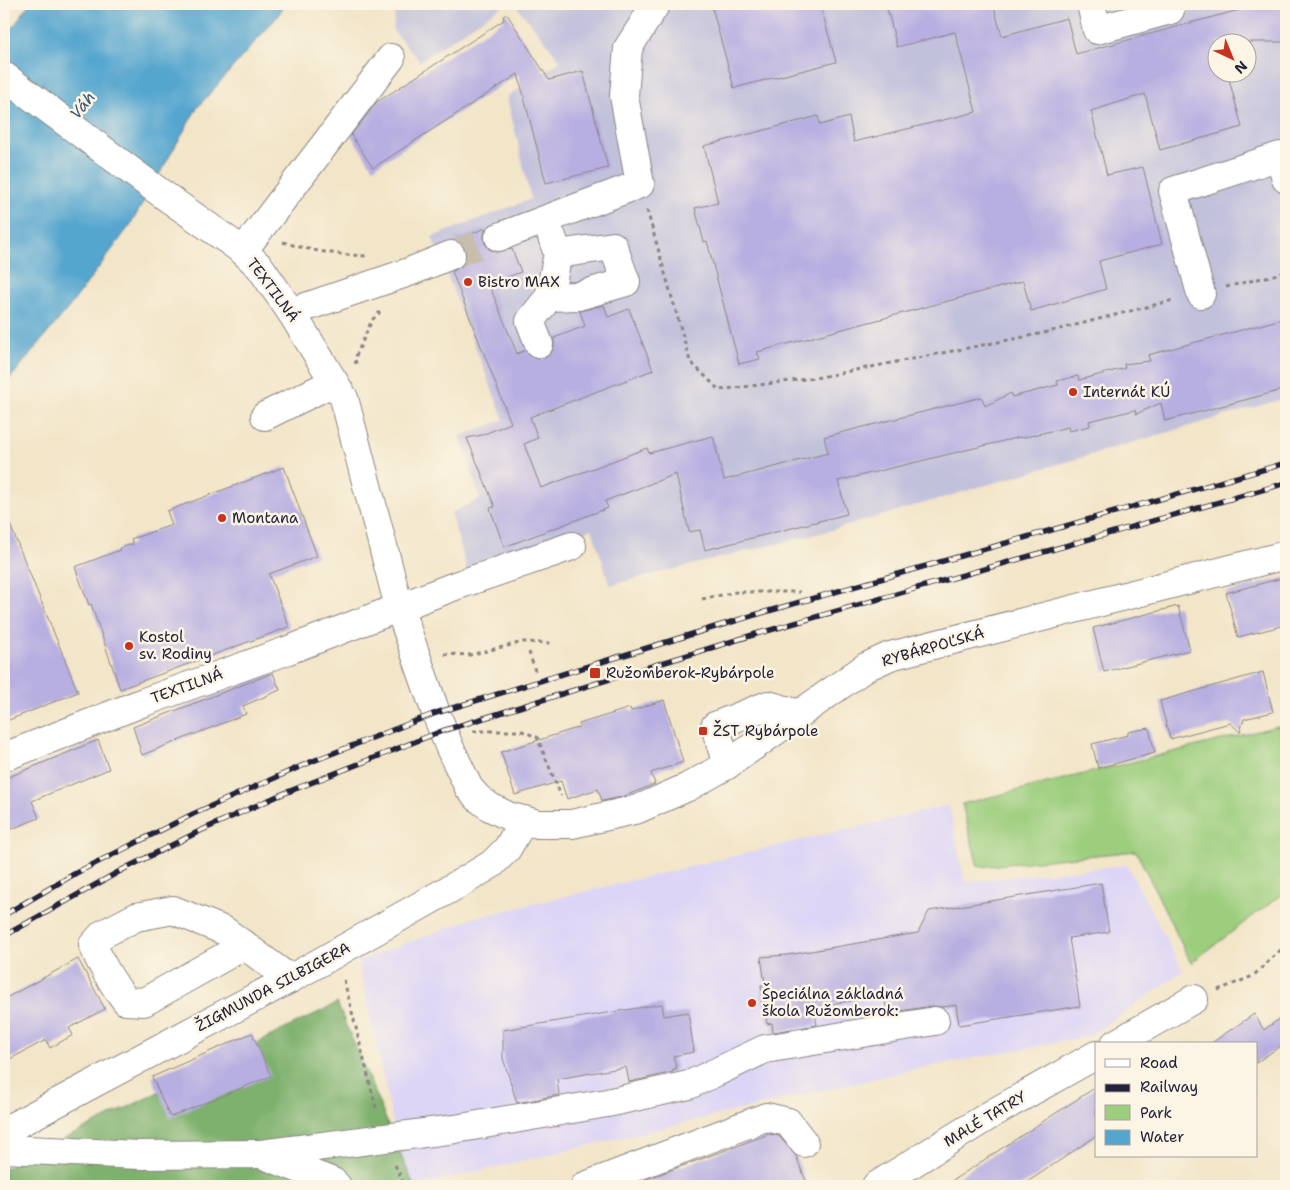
<svg xmlns="http://www.w3.org/2000/svg" width="1290" height="1190" font-family="'Shantell Sans',sans-serif">
	<style>
		.built { fill: #ddd5f6 }
		.industrial { fill: #c2c1dc; fill-rule: evenodd }
		.green { fill: #9dce7e; stroke: #60785c }
		.forest { fill: #7eb16d; stroke: #506a54 }
		.water { fill: #54a6cf; stroke: #3b6485 }
		.building { fill: #b7afe1 }
		.lines { fill: none; stroke-linecap: round; stroke-linejoin: round }
		.minor-tunnel { stroke: #c8beac; stroke-width: 28; stroke-dasharray: 28 14; stroke-linecap: butt }
		.minor-casing { stroke: #8a8482; stroke-width: 30 }
		.path { stroke: #8a8482; stroke-width: 3; stroke-dasharray: 4 4; stroke-linecap: butt }
		.minor { stroke: #fff; stroke-width: 28 }
		.rail-casing { stroke: #22223b; stroke-width: 5.5 }
		.rail { stroke: #fcf5e5; stroke-width: 4; stroke-dasharray: 11; stroke-linecap: butt }
		.poi-dot { fill: #c8321e; stroke: #fcf5e5; stroke-width: 2 }
		.labels { text-anchor: middle; stroke-width: 5; stroke-linejoin: round; paint-order: stroke }
		.poi-label { font-size: 15px; fill: #22223b; stroke: #fcf5e5; text-anchor: start }
		.street-label { font-size: 15px; fill: #22223b; stroke: #fcf5e5 }
		.water-label { font-size: 16px; font-style: italic; fill: #365776; stroke: #fcf5e5 }
	</style>
	<rect width="100%" height="100%" fill="#fcf5e5"/>
	<filter id="ink" filterUnits="userSpaceOnUse"><feTurbulence type="fractalNoise" baseFrequency=".02" numOctaves="2"/><feDisplacementMap in="SourceGraphic" scale="10" xChannelSelector="R" yChannelSelector="G"/><feConvolveMatrix kernelMatrix="1 2 1 2 8 2 1 2 1" color-interpolation-filters="sRGB"/></filter>
	<filter id="wash" filterUnits="userSpaceOnUse"><feTurbulence type="fractalNoise" baseFrequency=".0096" numOctaves="4" result="noise"/><feDisplacementMap in="SourceGraphic" scale="20" xChannelSelector="R" yChannelSelector="G"/><feGaussianBlur stdDeviation="1.12" result="paint"/><feColorMatrix in="noise" values="0 0 0 0 0 0 0 0 0 0 0 0 0 0 0 0 0 1.4 0 .05"/><feComposite in="paint" operator="in"/></filter>
	<g filter="url(#wash)">
		<rect width="100%" height="100%" fill="#f2e5c8"/>
		<!-- built -->
		<polygon class="built" points="949,805 965,882 1127,865 1183,971 1090,1036 911,1070 415,1186 407,1186 358,961 474,918"/>
		<!-- industrial -->
		<g class="industrial">
			<polygon points="396,4 505,4 420,61 393,31"/>
			<path d="M515 4H1286V398L825 532 610 585 592 529 467 571 451 513 480 499 460 436 504 420 432 237 531 199 507 97 561 61ZM1218 42H1248V72H1218Z"/>
		</g>
		<!-- green -->
		<polygon class="green" points="1286,724 1286,891 1191,963 1136,851 978,867 962,804"/>
		<!-- forest -->
		<polygon class="forest" points="337,1003 414,1186 4,1186 4,1169"/>
		<!-- water -->
		<polygon class="water" points="29,4 285,4 277,17 197,108 131,224 70,306 4,386 4,41"/>
		<g id="blocks">
			<!-- building -->
			<g class="building">
				<polygon points="711,4 820,4 836,62 734,88"/>
				<polygon points="886,4 993,4 1002,36 1067,18 1076,54 1261,4 1286,4 1286,42 1218,42 1218,72 1227,72 1242,127 1160,150 1145,94 1091,111 1107,175 1143,167 1162,244 1099,261 1106,289 1031,311 1023,281 757,352 760,359 739,364 707,241 704,242 695,208 718,203 704,146 818,116 820,125 849,117 854,142 976,112 955,32 897,47"/>
				<polygon points="507,14 549,80 583,71 608,168 546,183 518,74 373,168 351,135 377,102 504,20 503,16"/>
				<polygon points="486,228 484,235 484,242 489,249 497,252 512,249 521,272 489,284 517,354 525,350 530,356 536,359 545,358 551,353 554,347 554,338 585,326 580,311 604,305 608,317 629,309 653,370 530,417 538,438 524,444 541,488 647,448 649,453 713,436 724,480 828,453 824,437 982,397 985,406 1011,393 1012,397 1058,385 1057,381 1078,376 1079,380 1125,368 1124,364 1150,361 1148,355 1286,318 1286,389 1165,421 1161,403 1136,414 1135,410 1089,421 1090,426 1069,431 1068,427 1021,438 1020,437 838,481 847,514 705,550 700,530 689,532 676,474 605,501 608,508 504,547 490,508 495,507 467,438 482,435 511,423 452,272 463,265 466,257 465,249 461,243 455,240"/>
				<polygon points="284,467 317,556 269,574 289,627 120,689 91,604 89,605 75,567 120,550 119,548 133,544 131,539 172,525 167,511"/>
				<polygon points="4,510 78,692 4,722"/>
				<polygon points="1286,577 1286,625 1238,637 1226,593"/>
				<polygon points="1178,606 1190,650 1104,672 1093,628"/>
				<polygon points="1263,672 1273,712 1244,719 1240,732 1230,723 1170,739 1160,701"/>
				<polygon points="273,673 280,690 243,706 246,714 142,755 133,727"/>
				<polygon points="664,700 683,762 651,773 655,784 622,797 602,801 598,789 567,799 561,781 515,795 501,752 580,727 579,724 630,708 631,711"/>
				<polygon points="1149,728 1155,753 1098,768 1092,744 1128,735 1128,732"/>
				<polygon points="98,740 109,769 32,801 39,818 4,832 4,779"/>
				<polygon points="1101,883 1109,932 1069,938 1080,1006 959,1025 956,1005 942,1007 932,1006 887,1013 884,995 814,1007 817,1025 773,1032 772,1023 767,1024 761,985 765,984 761,957 787,955 918,933 929,911"/>
				<polygon points="78,959 105,1009 69,1028 73,1035 50,1048 46,1040 10,1059 4,1047 4,999"/>
				<polygon points="662,1004 664,1016 688,1012 694,1052 673,1056 677,1069 673,1069 673,1072 629,1082 626,1067 557,1079 559,1095 517,1103 503,1058 503,1030"/>
				<polygon points="1254,1014 1264,1030 1286,1014 1286,1042 1256,1063 1256,1044 1210,1044"/>
				<polygon points="252,1033 271,1076 170,1117 152,1077"/>
				<polygon points="1096,1087 1096,1136 1035,1177 1020,1186 944,1186"/>
				<polygon points="769,1134 779,1136 796,1156 808,1186 628,1186"/>
			</g>
		</g>
	</g>
	<g filter="url(#ink)">
		<use href="#blocks" fill-opacity="0" stroke="#8a8482" stroke-width="1"/>
		<g class="lines">
			<!-- minor-tunnel -->
			<polyline class="minor-tunnel" points="451,255 499,237"/>
			<defs>
				<g id="minor">
					<polyline points="1091,4 1097,30 1170,10 1168,4"/>
					<polyline points="4,76 158,191 243,251 260,267 291,312 344,398 399,607 436,713 449,746 469,788 478,798 490,807 508,816 538,824 572,824 638,809 688,787 727,765 866,667 890,656 1286,555"/>
					<polyline points="499,237 640,184 624,96 628,48 656,4"/>
					<polyline points="243,251 391,58"/>
					<polyline points="1201,294 1173,191 1280,156 1286,179"/>
					<polyline points="549,297 578,296 626,282 613,246 558,254"/>
					<polyline points="291,312 409,272 451,255"/>
					<polyline points="539,344 530,321 549,297 558,254 552,237"/>
					<polyline points="265,416 334,382"/>
					<polyline points="4,757 144,702 286,651 455,586 572,546"/>
					<polyline points="727,765 715,726 768,705 799,714"/>
					<path d="M245 945 144 1002 126 1001C112 983 101 965 93 945L103 934 136 917 173 910 225 931 290 979"/>
					<polyline points="1115,1044 1194,999"/>
					<polyline points="4,1131 290,979 464,881 492,864 507,849 524,820"/>
					<polyline points="4,1149 140,1155 261,1154 333,1182 337,1186"/>
					<polyline points="261,1154 455,1129 607,1103 689,1085 765,1049 935,1021"/>
					<polyline points="585,1186 766,1117 788,1122 804,1143"/>
					<polyline points="876,1186 995,1112 1096,1055"/>
				</g>
			</defs>
			<!-- minor casing -->
			<use href="#minor" class="minor-casing"/>
			<!-- path -->
			<g class="path">
				<polyline points="647,210 690,361 719,390 815,378 1044,333 1174,300"/>
				<path d="M283 242C310 251 338 255 367 256"/>
				<polyline points="1226,287 1286,272"/>
				<polyline points="356,364 355,358 372,320 380,312"/>
				<polyline points="702,599 736,592 800,592"/>
				<polyline points="529,652 535,671"/>
				<polyline points="444,654 470,655 523,642 552,643"/>
				<polyline points="473,731 522,731 537,737 561,796"/>
				<polyline points="344,980 377,1112"/>
				<polyline points="1218,990 1253,976 1286,945"/>
				<polyline points="395,1165 405,1186"/>
				<polyline points="31,1186 31,1178"/>
			</g>
			<!-- minor -->
			<use href="#minor" class="minor"/>
			<defs>
				<g id="rail">
					<polyline points="4,915 76,873 193,814 313,761 436,713 751,616 1286,463"/>
					<polyline points="4,936 122,870 200,831 280,795 442,731 756,634 1286,483"/>
				</g>
			</defs>
			<!-- rail casing -->
			<use href="#rail" class="rail-casing"/>
			<!-- rail -->
			<use href="#rail" class="rail"/>
		</g>
	</g>
	<!-- markers -->
	<g class="poi-dot">
		<circle cx="468" cy="282" r="5"/>
		<circle cx="1073" cy="392" r="5"/>
		<circle cx="222" cy="518" r="5"/>
		<circle cx="129" cy="646" r="5"/>
		<rect x="589" y="667" width="12" height="12" rx="2.5"/>
		<rect x="698" y="726" width="10" height="10" rx="2.5"/>
		<circle cx="752" cy="1003" r="5"/>
	</g>
	<g class="labels">
		<!-- poi labels -->
		<g class="poi-label">
			<text x="478" y="287">Bistro MAX</text>
			<text x="1083" y="397">Internát KÚ</text>
			<text x="232" y="523">Montana</text>
			<text x="139" y="642">Kostol<tspan x="139" dy="17">sv. Rodiny</tspan></text>
			<text x="606" y="678">Ružomberok-Rybárpole</text>
			<text x="713" y="736">ŽST Rybárpole</text>
			<text x="762" y="999">Špeciálna základná<tspan x="762" dy="17">škola Ružomberok:</tspan></text>
		</g>
		<!-- street labels -->
		<g class="street-label">
			<text transform="translate(273 290) rotate(53)" y="5">TEXTILNÁ</text>
			<text transform="translate(933 647) rotate(-16)" y="5">RYBÁRPOĽSKÁ</text>
			<text transform="translate(187 686) rotate(-20)" y="5">TEXTILNÁ</text>
			<text transform="translate(273 987) rotate(-28)" y="5">ŽIGMUNDA SILBIGERA</text>
			<text transform="translate(985 1119) rotate(-31)" y="5">MALÉ TATRY</text>
		</g>
		<!-- water labels -->
		<g class="water-label">
			<text transform="translate(82 105) rotate(-52)" y="6">Váh</text>
		</g>
	</g>
	<!-- margin -->
	<rect width="1290" height="1190" fill="none" stroke="#fcf5e5" stroke-width="20"/>
	<!-- legend -->
	<rect x="1095" y="1042" width="162" height="115" fill="#fcf5e5" stroke="#a5a1a1"/>
	<rect x="1105" y="1059" width="25" height="8" fill="#ffffff" stroke="#a5a1a1"/>
	<text x="1140" y="1068" font-size="15" fill="#22223b">Road</text>
	<rect x="1105" y="1084" width="25" height="8" fill="#22223b" stroke="#a5a1a1"/>
	<text x="1140" y="1092" font-size="15" fill="#22223b">Railway</text>
	<rect x="1105" y="1105" width="25" height="15" fill="#9dce7e" stroke="#a5a1a1"/>
	<text x="1140" y="1118" font-size="15" fill="#22223b">Park</text>
	<rect x="1105" y="1130" width="25" height="15" fill="#54a6cf" stroke="#a5a1a1"/>
	<text x="1140" y="1142" font-size="15" fill="#22223b">Water</text>
	<!-- north arrow -->
	<g transform="translate(1232 58) rotate(136)"><circle r="24" fill="#fcf5e5" stroke="#a5a1a1"/>
	<path d="M0-4L9 19L0 12L-9 19Z" fill="#c8321e"/>
	<text y="-8" font-size="14" font-weight="bold" text-anchor="middle" fill="#22223b">N</text>
	</g>
</svg>
